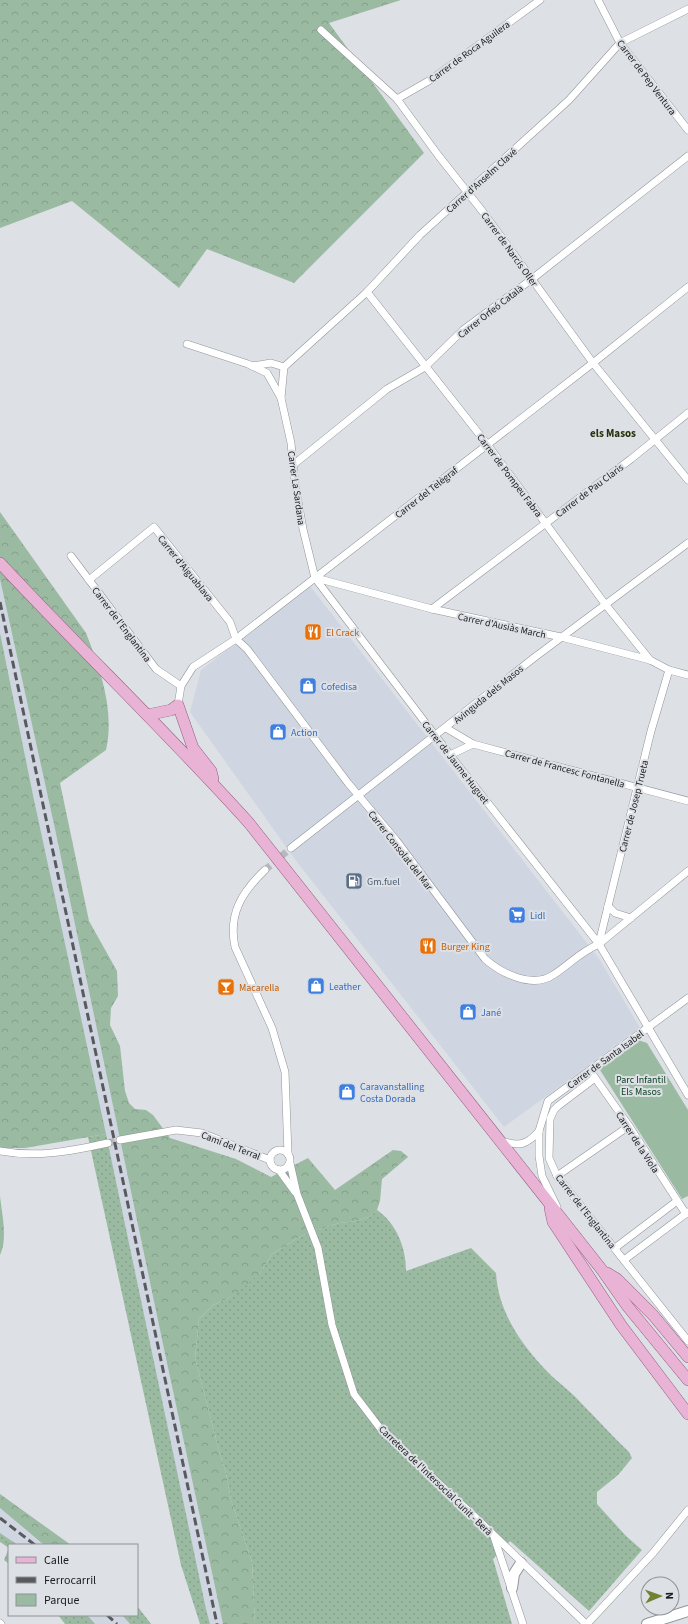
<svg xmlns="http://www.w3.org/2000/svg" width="688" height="1624" font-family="'Source Sans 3',sans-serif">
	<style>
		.built { fill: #cfd6e1 }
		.grass { fill: url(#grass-dots) }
		.forest { fill: url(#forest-crowns) }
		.park { fill: #9bbaa2 }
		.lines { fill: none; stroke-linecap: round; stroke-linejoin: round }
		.street-tunnel { stroke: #b6b9bd; stroke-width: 7; stroke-dasharray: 7 3.5; stroke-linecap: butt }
		.street-casing { stroke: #929599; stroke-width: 8 }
		.secondary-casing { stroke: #929599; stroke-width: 12 }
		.primary-casing { stroke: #965d82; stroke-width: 12 }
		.street { stroke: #fff; stroke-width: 7 }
		.secondary { stroke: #fff; stroke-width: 10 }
		.primary { stroke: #e8b3d4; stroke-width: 11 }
		.rail { stroke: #595a5d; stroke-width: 3; stroke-dasharray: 8 4; stroke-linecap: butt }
		.labels { text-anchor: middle; stroke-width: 4; stroke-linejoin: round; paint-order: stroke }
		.street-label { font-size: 10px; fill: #1c1d1f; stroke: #dde0e5 }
		.food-label { font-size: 10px; fill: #c56008; stroke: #dde0e5; text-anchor: start }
		.shop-label { font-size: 10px; fill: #366cbe; stroke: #dde0e5; text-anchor: start }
		.service-label { font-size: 10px; fill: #4e5e75; stroke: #dde0e5; text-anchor: start }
		.park-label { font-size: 10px; fill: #053c1b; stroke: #dde0e5 }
		.neighbourhood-label { font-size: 11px; font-weight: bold; fill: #2a330d; stroke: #dde0e5 }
	</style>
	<defs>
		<pattern id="grass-dots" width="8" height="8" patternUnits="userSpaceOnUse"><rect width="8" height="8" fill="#9bbaa2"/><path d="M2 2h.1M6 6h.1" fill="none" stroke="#859f8b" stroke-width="1.8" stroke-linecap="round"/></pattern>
		<pattern id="forest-crowns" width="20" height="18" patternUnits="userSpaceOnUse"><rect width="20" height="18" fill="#9bbaa2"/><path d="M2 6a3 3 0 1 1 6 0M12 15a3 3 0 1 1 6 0" fill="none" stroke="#859f8b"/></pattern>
	</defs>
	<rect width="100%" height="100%" fill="#dde0e5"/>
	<!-- built -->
	<g class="built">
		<polygon points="0,579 55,829 164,1349 223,1624 210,1624 206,1609 33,795 0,633"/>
		<polygon points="310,586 600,960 640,1028 504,1127 294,858 190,712 201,670"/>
		<polygon points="0,1508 23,1528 44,1545 18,1545 0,1533"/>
		<polygon points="87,1615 122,1615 130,1624 95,1624"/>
	</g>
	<!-- grass -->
	<g class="grass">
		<polygon points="106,1134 206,1609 210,1624 200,1624 181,1565 88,1137"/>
		<path d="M377 1210C397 1224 406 1248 406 1271L471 1248 496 1273C498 1309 518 1340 542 1366 554 1380 570 1390 582 1404 598 1420 612 1436 629 1452L632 1458 618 1475 597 1492V1504L626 1536 642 1550 589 1611 510 1541 493 1559 512 1624H255L252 1562 231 1500 226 1473 220 1454 195 1358 199 1319 213 1305 229 1298 261 1272 272 1254 303 1235 339 1223 356 1221 369 1217Z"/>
		<polygon points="0,1533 18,1545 9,1545 9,1564 4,1560 9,1548 0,1542"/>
		<polygon points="137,1605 138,1607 151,1624 130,1624 122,1615 137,1615"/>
		<polygon points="58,1615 87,1615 95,1624 65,1624"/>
	</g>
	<!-- forest -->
	<g class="forest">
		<polygon points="0,0 401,0 329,23 424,153 294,283 207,249 179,288 72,201 0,228"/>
		<path d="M0 512 86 633C100 669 115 710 106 750L60 783 89 921 117 971 118 996 111 1008 110 1025 120 1046 125 1091 129 1103 135 1109 146 1110 153 1115 170 1138 236 1159 271 1177 308 1158 335 1190 393 1150 401 1151 408 1157 382 1179 380 1201 377 1210 369 1217 356 1221 339 1223 303 1235 272 1254 261 1272 241 1290 229 1298 213 1305 199 1319 195 1358 220 1454 226 1473 231 1500 252 1562 255 1624H223L164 1349 55 829 0 579Z"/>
		<polygon points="0,633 33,795 106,1134 25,1148 9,1148 0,1154"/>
		<path d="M0 1196C2 1215 8 1239 0 1255Z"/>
		<polygon points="0,1494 71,1545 44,1545 0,1508"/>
	</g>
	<!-- park -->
	<polygon class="park" points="638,1040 647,1043 688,1110 688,1196 682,1199 600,1070 601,1067"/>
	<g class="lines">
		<!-- street-tunnel -->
		<g class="street-tunnel">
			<polyline points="265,870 291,848"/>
			<polyline points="108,1143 120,1140"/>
		</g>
		<defs>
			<g id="street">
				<polyline points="598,0 620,43 688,130"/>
				<polyline points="321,30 397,99 438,155 483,212 593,363 688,480"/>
				<polyline points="397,99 432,79 540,0"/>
				<polyline points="367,292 487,444 605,604 650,660"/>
				<polyline points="187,344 248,364 267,373 281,398 291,443 295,484 303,529 315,578 450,755 599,944 688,1095"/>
				<polyline points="252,366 271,363 284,367 281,398"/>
				<polyline points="284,367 367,292 420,235 569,100 620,43 688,9"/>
				<polyline points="293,465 387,389 425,367 463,330 532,279 688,156"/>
				<polyline points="71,556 156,669 181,686"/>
				<polyline points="316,578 432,609 561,637 650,660 669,670 688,675"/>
				<path d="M89 580 154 527 230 622 236 639 247 649 348 783 396 840 485 959C501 973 532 989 553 975 570 964 580 952 599 944L688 871"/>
				<polyline points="432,609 631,459 688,413"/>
				<polyline points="178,705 181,686 193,667 236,639 593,363 688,287"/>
				<polyline points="446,728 473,744 688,801"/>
				<polyline points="450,755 473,744"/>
				<polyline points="291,848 535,657 688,543"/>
				<path d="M265 870C242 892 228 914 235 947L272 1028 285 1072 288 1154"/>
				<polyline points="608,906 615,913 631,918"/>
				<polyline points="599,943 651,731 669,670"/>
				<polyline points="593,1075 629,1126 686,1214"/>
				<polyline points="595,1078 558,1106 554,1110 550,1119 549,1158 557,1176 688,1341"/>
				<polyline points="120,1140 176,1130 202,1133 270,1160"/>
				<path d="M501 1141C519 1146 526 1146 539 1131"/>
				<circle cx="280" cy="1160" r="10"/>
				<path d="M0 1151C37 1158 71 1151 108 1143"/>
				<polyline points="290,1163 297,1194 318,1248 332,1325 354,1394 383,1432 471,1513 586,1624"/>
				<polyline points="279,1170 295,1192"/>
				<polyline points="557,1176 629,1126"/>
				<polyline points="557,1207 542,1176 539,1156 539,1131 548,1101 688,998"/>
				<polyline points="615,1248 677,1201"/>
				<polyline points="624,1260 688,1212"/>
				<polyline points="494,1537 523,1624"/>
				<polyline points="0,1623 1,1624"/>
				<polyline points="587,1624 653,1553 688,1510"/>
			</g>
			<g id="secondary">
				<polyline points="512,1588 514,1574 521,1563"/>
				<polyline points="647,1624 688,1611"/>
			</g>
			<g id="primary">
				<path d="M0 563C82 651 169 734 249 823L602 1270 628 1307 688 1380"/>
				<polyline points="147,715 171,710 178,705 193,748 211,771 213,779"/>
				<polyline points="550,1208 553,1222 621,1325 688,1414"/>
				<polyline points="607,1273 617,1279 653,1315 688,1357"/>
			</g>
		</defs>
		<!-- street casing -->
		<use href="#street" class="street-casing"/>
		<!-- secondary casing -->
		<use href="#secondary" class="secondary-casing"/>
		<!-- primary casing -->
		<use href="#primary" class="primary-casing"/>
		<!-- street -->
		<use href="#street" class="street"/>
		<!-- secondary -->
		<use href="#secondary" class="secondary"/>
		<!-- primary -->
		<use href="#primary" class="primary"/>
		<!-- rail -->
		<g class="rail">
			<polyline points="0,602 217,1624"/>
			<polyline points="0,1518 35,1545"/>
			<polyline points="107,1615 117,1624"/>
		</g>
	</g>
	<!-- icons -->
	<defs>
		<symbol id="restaurant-square" viewBox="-11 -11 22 22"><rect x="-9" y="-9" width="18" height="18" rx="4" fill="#e8710a" stroke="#dde0e5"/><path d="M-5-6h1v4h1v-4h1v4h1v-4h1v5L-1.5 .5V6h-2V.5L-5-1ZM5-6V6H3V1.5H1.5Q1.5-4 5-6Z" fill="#fff"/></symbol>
		<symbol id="shop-square" viewBox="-11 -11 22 22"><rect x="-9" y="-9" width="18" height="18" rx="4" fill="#3f7fe0" stroke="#dde0e5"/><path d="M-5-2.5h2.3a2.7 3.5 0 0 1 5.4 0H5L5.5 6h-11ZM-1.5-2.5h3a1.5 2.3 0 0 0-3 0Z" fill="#fff"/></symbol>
		<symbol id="fuel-square" viewBox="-11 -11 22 22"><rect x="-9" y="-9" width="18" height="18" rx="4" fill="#5c6f8a" stroke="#dde0e5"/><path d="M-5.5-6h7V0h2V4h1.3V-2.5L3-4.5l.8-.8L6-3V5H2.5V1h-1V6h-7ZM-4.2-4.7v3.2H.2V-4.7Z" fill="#fff"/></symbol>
		<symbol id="supermarket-square" viewBox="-11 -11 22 22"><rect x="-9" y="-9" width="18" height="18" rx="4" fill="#3f7fe0" stroke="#dde0e5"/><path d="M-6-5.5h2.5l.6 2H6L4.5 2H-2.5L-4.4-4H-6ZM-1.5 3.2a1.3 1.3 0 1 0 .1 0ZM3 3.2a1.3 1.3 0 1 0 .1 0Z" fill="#fff"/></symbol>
		<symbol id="bar-square" viewBox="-11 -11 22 22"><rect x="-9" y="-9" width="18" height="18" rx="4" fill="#e8710a" stroke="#dde0e5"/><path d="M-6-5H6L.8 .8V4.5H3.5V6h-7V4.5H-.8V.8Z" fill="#fff"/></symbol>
	</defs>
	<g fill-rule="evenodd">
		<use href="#restaurant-square" x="303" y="622" width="20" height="20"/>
		<use href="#shop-square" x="298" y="676" width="20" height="20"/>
		<use href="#shop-square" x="268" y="722" width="20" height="20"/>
		<use href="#fuel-square" x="344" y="871" width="20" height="20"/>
		<use href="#supermarket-square" x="507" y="905" width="20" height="20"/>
		<use href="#restaurant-square" x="418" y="936" width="20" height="20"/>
		<use href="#shop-square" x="306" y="976" width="20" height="20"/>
		<use href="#bar-square" x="216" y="977" width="20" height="20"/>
		<use href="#shop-square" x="458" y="1002" width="20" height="20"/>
		<use href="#shop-square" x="337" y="1082" width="20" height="20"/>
	</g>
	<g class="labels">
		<!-- street labels -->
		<g class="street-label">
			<text transform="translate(469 51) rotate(-36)" y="4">Carrer de Roca Aguilera</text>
			<text transform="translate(647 77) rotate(53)" y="4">Carrer de Pep Ventura</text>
			<text transform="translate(481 180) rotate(-42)" y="4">Carrer d'Anselm Clavé</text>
			<text transform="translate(510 249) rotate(54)" y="4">Carrer de Narcis Oller</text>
			<text transform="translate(490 311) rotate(-38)" y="4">Carrer Orfeó Català</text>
			<text transform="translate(510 475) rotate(53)" y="4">Carrer de Pompeu Fabra</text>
			<text transform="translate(297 488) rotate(82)" y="4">Carrer La Sardana</text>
			<text transform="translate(589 490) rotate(-37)" y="4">Carrer de Pau Claris</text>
			<text transform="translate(426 492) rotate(-38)" y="4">Carrer del Telègraf</text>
			<text transform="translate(186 568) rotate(51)" y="4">Carrer d'Aiguablava</text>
			<text transform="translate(122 624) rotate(53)" y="4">Carrer de l'Englantina</text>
			<text transform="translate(502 625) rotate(12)" y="4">Carrer d'Ausiàs March</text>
			<text transform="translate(488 694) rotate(-39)" y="4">Avinguda dels Masos</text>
			<text transform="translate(456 762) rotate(52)" y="4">Carrer de Jaume Huguet</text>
			<text transform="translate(565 768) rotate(15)" y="4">Carrer de Francesc Fontanella</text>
			<text transform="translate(633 806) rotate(-76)" y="4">Carrer de Josep Trueta</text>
			<text transform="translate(401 850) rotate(52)" y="4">Carrer Consolat del Mar</text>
			<text transform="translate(605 1059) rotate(-36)" y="4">Carrer de Santa Isabel</text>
			<text transform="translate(638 1142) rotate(57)" y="4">Carrer de la Viola</text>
			<text transform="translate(231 1145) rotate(21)" y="4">Camí del Terral</text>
			<text transform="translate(586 1211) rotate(52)" y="4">Carrer de l'Englantina</text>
			<text transform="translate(436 1480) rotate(44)" y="4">Carretera de l'Intersocial Cunit - Berà</text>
		</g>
		<!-- food labels -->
		<g class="food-label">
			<text x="326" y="636">El Crack</text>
			<text x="441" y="950">Burger King</text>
			<text x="239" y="991">Macarella</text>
		</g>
		<!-- shop labels -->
		<g class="shop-label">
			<text x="321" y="690">Cofedisa</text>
			<text x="291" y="736">Action</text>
			<text x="530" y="919">Lidl</text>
			<text x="329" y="990">Leather</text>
			<text x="481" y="1016">Jané</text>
			<text x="360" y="1090">Caravanstalling<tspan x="360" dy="12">Costa Dorada</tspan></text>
		</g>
		<!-- service labels -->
		<g class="service-label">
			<text x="367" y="885">Gm.fuel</text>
		</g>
		<!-- park labels -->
		<g class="park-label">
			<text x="641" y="1083">Parc Infantil<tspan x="641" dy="12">Els Masos</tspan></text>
		</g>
		<!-- neighbourhood labels -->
		<g class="neighbourhood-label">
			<text x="613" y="437">els Masos</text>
		</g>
	</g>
	<!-- legend -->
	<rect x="8" y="1544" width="130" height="72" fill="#dde0e5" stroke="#909296"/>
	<rect x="16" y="1557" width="20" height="6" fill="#e8b3d4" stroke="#909296"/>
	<text x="44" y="1564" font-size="12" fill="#1c1d1f">Calle</text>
	<rect x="16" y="1577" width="20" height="6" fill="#595a5d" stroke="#909296"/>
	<text x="44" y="1584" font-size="12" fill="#1c1d1f">Ferrocarril</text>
	<rect x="16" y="1594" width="20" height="12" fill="#9bbaa2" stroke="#909296"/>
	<text x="44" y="1604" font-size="12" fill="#1c1d1f">Parque</text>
	<!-- north arrow -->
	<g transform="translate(660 1596) rotate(88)"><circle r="19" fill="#dde0e5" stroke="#909296"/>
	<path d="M0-3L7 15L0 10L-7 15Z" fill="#6f8232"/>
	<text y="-6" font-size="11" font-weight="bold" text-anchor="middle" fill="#1c1d1f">N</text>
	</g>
</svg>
